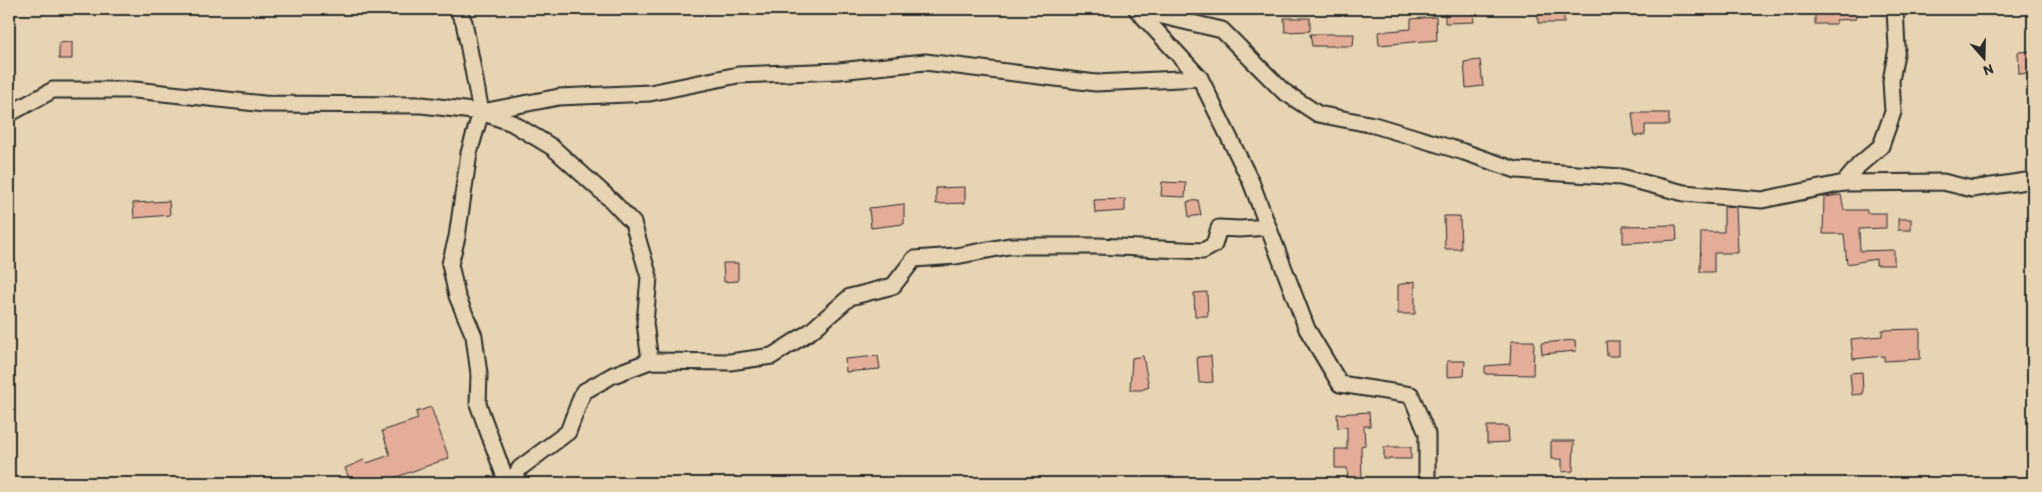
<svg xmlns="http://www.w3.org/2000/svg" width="2042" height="492" font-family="Itim,sans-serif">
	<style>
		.building { fill: #e3ad98; stroke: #2b2b2b }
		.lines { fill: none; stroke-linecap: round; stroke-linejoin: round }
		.minor-casing { stroke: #2b2b2b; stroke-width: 19 }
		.minor { stroke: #e7d4b2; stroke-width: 15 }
	</style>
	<rect width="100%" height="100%" fill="#e7d4b2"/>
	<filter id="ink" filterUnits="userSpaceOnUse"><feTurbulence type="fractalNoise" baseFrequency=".02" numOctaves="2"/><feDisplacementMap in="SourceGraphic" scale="10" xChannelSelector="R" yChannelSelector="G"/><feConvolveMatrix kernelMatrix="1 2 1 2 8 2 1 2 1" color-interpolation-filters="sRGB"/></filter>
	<g filter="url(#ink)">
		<!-- building -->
		<g class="building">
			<polygon points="1445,9 1473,9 1474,22 1445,23"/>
			<polygon points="1815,9 1856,9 1856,19 1836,20 1836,24 1815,24"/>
			<rect x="1538" y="12" width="26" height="11"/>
			<polygon points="1436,17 1437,40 1379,45 1378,32 1411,29 1411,19"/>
			<polygon points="1284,18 1310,18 1310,31 1285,32"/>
			<polygon points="1310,34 1354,34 1353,46 1312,46"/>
			<polygon points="72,42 72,59 59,59 59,43"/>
			<polygon points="2033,51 2033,73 2019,74 2018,52"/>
			<polygon points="1480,60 1483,86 1466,88 1464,62"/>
			<polygon points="1632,113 1669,113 1669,125 1645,125 1645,135 1635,136"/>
			<polygon points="1162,182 1186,183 1185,197 1161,196"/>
			<polygon points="965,187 965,203 936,204 936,188"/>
			<polygon points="1841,195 1844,210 1867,210 1867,213 1886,213 1886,228 1859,229 1860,251 1894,250 1894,265 1876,265 1876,259 1847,264 1844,234 1823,234 1824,197"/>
			<polygon points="1125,199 1125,211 1095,213 1094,200"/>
			<polygon points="1198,200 1201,215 1189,217 1187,202"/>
			<polygon points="169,201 170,215 134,218 133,203"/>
			<polygon points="904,204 904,224 871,228 869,208"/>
			<polygon points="1724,206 1736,207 1738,253 1714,253 1714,272 1700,272 1701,232 1724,232"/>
			<polygon points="1444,216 1460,216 1461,249 1445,249"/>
			<rect x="1898" y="219" width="13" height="11"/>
			<polygon points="1676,225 1677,240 1623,243 1623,226"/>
			<polygon points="723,263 738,263 738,281 724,282"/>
			<polygon points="1415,281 1415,314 1398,314 1398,285"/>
			<polygon points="1207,292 1208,316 1195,316 1194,293"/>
			<polygon points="1920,329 1920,359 1884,361 1884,356 1853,359 1851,339 1882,336 1882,330"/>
			<polygon points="1575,340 1576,351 1542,354 1541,343"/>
			<polygon points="1511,341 1534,341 1533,375 1485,374 1485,366 1510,364"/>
			<polygon points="1606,341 1619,341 1619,356 1607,356"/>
			<polygon points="878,356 880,369 846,372 845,359"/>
			<polygon points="1143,356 1149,387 1141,390 1130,390 1132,358"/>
			<polygon points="1211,356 1213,382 1199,383 1197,357"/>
			<polygon points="1447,361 1465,361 1464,376 1447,377"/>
			<polygon points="1862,372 1863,394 1852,395 1850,373"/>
			<polygon points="431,407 449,458 380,483 351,483 345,468 364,460 367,463 390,455 382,431 418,419 416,412"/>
			<polygon points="1369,412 1370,426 1364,426 1365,445 1361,446 1362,480 1348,481 1347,468 1335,468 1335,449 1347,449 1347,427 1338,428 1337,414"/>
			<polygon points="1487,426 1508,426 1509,442 1487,443"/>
			<polygon points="1551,441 1574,441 1573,471 1562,472 1562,459 1551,459"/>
			<rect x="1384" y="447" width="27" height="12"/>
		</g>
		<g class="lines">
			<defs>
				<g id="minor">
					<polyline points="457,9 464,22 481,112 469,153 457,237 450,264 457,296 474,336 479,374 478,404 507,483"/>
					<polyline points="1137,10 1222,30 1283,91 1318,114 1374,125 1464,152 1516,170 1621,177 1684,193 1762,200 1844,183 1943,182 1972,189 2033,180"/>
					<polyline points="1138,11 1200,78 1251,182 1307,329 1340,384 1411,395 1427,434 1427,483"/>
					<polyline points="482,112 559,97 650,93 738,75 839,71 925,62 1096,83 1200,78"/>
					<polyline points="9,114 53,90 135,90 264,104 422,105 481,112 512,123 552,147 611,200 633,223 649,277 645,323 650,361"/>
					<polyline points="1844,183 1859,165 1881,146 1893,112 1891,81 1897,48 1895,9"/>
					<polyline points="511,483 520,468 568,432 583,392 613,375 650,361 730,362 772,356 811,331 850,297 893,286 914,259 956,256 1009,246 1098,246 1203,251 1214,245 1219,228 1240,229 1268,227"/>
				</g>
			</defs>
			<!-- minor casing -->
			<use href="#minor" class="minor-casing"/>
			<!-- minor -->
			<use href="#minor" class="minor"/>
		</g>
	</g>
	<!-- margin -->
	<rect width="2042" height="492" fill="none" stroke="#e7d4b2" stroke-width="30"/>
	<rect x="15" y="15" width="2012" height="462" fill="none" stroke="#2b2b2b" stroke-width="2" filter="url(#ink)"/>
	<!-- north arrow -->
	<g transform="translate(1984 58) rotate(160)" stroke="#e7d4b2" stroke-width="4" paint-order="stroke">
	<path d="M0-4L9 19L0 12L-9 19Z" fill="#2b2b2b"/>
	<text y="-8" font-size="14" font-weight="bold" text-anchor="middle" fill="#2b2b2b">N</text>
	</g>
</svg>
